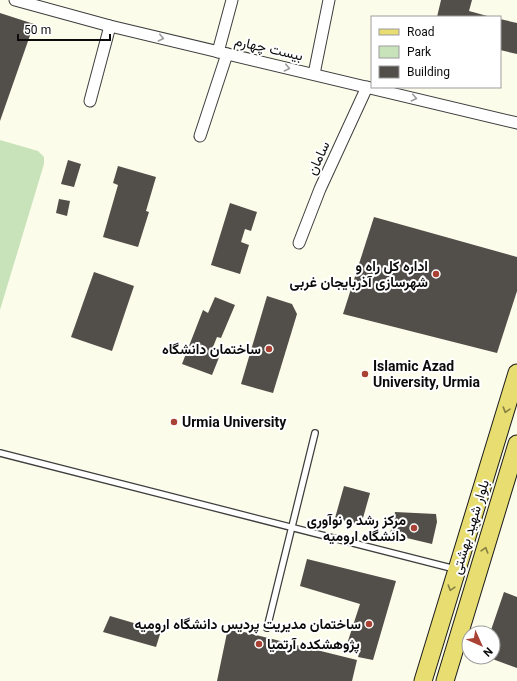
<svg xmlns="http://www.w3.org/2000/svg" width="517" height="681" font-family="Georgia,Vazirmatn,serif">
	<style>
		.green { fill: #c8e2b9 }
		.building { fill: #524e49 }
		.lines { fill: none; stroke-linecap: round; stroke-linejoin: round }
		.lane-casing { stroke: #3e3e3e; stroke-width: 8 }
		.street-casing { stroke: #3e3e3e; stroke-width: 13 }
		.primary-casing { stroke: #1c1c1c; stroke-width: 19 }
		.lane { stroke: #fff; stroke-width: 5.5 }
		.street { stroke: #fff; stroke-width: 11 }
		.primary { stroke: #e7dd70; stroke-width: 17 }
		.oneway { stroke: #9d9d9d }
		.oneway2 { stroke: #847e43 }
		.poi-dot { fill: #a94235; stroke: #fff; stroke-width: 1.5 }
		.labels { text-anchor: middle; stroke-width: 4; stroke-linejoin: round; paint-order: stroke }
		.street-label { font-size: 14px; fill: #0b0b0b; stroke: #fff }
		.poi-label { font-size: 14px; font-weight: bold; fill: #0b0b0b; stroke: #fff; text-anchor: end }
	</style>
	<rect width="100%" height="100%" fill="#fcfceb"/>
	<!-- green -->
	<polygon class="green" points="0,140 38,151 44,157 44,164 0,310"/>
	<!-- building -->
	<g class="building">
		<polygon points="441,0 472,0 469,11 491,17 437,17"/>
		<polygon points="0,13 34,24 0,121"/>
		<polygon points="500,19 517,23 517,54 500,50"/>
		<polygon points="68,160 81,164 74,187 61,184"/>
		<polygon points="118,166 156,177 146,211 149,212 138,247 103,237 118,185 113,183"/>
		<polygon points="59,199 70,201 67,216 56,213"/>
		<polygon points="230,203 257,212 251,231 245,229 241,242 249,245 240,274 211,265"/>
		<polygon points="374,217 517,257 517,291 497,353 343,314"/>
		<polygon points="94,272 134,286 112,351 71,337"/>
		<polygon points="267,296 292,304 297,314 273,393 241,384"/>
		<polygon points="215,297 235,305 221,338 217,337 211,352 220,355 212,375 182,364 203,310 208,313"/>
		<polygon points="344,486 370,493 361,525 335,518"/>
		<polygon points="395,512 436,514 437,522 432,544 390,534"/>
		<polygon points="307,559 396,581 373,660 358,657 361,646 347,644 360,604 300,586"/>
		<polygon points="504,592 517,597 517,668 487,657 493,657 493,633 490,633"/>
		<polygon points="110,616 161,631 156,647 103,632"/>
		<polygon points="228,628 357,660 352,681 217,681"/>
	</g>
	<g class="lines">
		<defs>
			<g id="lane">
				<polyline points="0,453 455,569"/>
				<polyline points="267,628 315,433"/>
			</g>
			<g id="street">
				<polyline points="15,0 110,26 517,123"/>
				<polyline points="218,52 232,0"/>
				<polyline points="314,74 329,0"/>
				<polyline points="90,101 110,26"/>
				<polyline points="200,136 227,54"/>
				<polyline points="299,243 320,189 367,87"/>
			</g>
			<g id="primary">
				<polyline points="423,681 517,373"/>
				<polyline points="445,681 517,444"/>
			</g>
		</defs>
		<!-- lane casing -->
		<use href="#lane" class="lane-casing"/>
		<!-- street casing -->
		<use href="#street" class="street-casing"/>
		<!-- primary casing -->
		<use href="#primary" class="primary-casing"/>
		<!-- lane -->
		<use href="#lane" class="lane"/>
		<!-- street -->
		<use href="#street" class="street"/>
		<!-- primary -->
		<use href="#primary" class="primary"/>
	</g>
	<!-- one-way arrows -->
	<defs><path id="oneway-chevron" d="M-2-3.5L2.5 0L-2 3.5" fill="none" stroke-width="1.6" stroke-linecap="round" stroke-linejoin="round"/></defs>
	<g class="oneway">
		<use href="#oneway-chevron" transform="translate(161 38) rotate(13)"/>
		<use href="#oneway-chevron" transform="translate(287 68) rotate(13)"/>
		<use href="#oneway-chevron" transform="translate(414 98) rotate(13)"/>
	</g>
	<g class="oneway2">
		<use href="#oneway-chevron" transform="translate(506 410) rotate(107)"/>
		<use href="#oneway-chevron" transform="translate(485 550) rotate(-73)"/>
		<use href="#oneway-chevron" transform="translate(451 588) rotate(107)"/>
	</g>
	<!-- markers -->
	<g class="poi-dot">
		<circle cx="436" cy="274" r="4"/>
		<circle cx="269" cy="349" r="4"/>
		<circle cx="365" cy="374" r="4"/>
		<circle cx="174" cy="422" r="4"/>
		<circle cx="414" cy="528" r="4"/>
		<circle cx="369" cy="624" r="4"/>
		<circle cx="259" cy="644" r="4"/>
	</g>
	<g class="labels">
		<!-- street labels -->
		<g class="street-label">
			<text transform="translate(269 48) rotate(13)" y="5">بیست چهارم</text>
			<text transform="translate(318 158) rotate(-65)" y="5">سامان</text>
			<text transform="translate(470 527) rotate(-73)" y="5">بلوار شهید بهشتی</text>
		</g>
		<!-- poi labels -->
		<g class="poi-label">
			<text x="428" y="271">اداره کل راه و<tspan x="428" dy="16">شهرسازی آذربایجان غربی</tspan></text>
			<text x="261" y="354">ساختمان دانشگاه</text>
			<text x="373" y="371" text-anchor="start">Islamic Azad<tspan x="373" dy="16">University, Urmia</tspan></text>
			<text x="182" y="427" text-anchor="start">Urmia University</text>
			<text x="406" y="525">مرکز رشد و نوآوری<tspan x="406" dy="16">دانشگاه ارومیه</tspan></text>
			<text x="361" y="629">ساختمان مدیریت پردیس دانشگاه ارومیه</text>
			<text x="267" y="649" text-anchor="start">پژوهشکده آرتمیا</text>
		</g>
	</g>
	<!-- legend -->
	<rect x="371" y="16" width="130" height="72" fill="#ffffff" stroke="#9d9d9d"/>
	<rect x="379" y="29" width="20" height="6" fill="#e7dd70" stroke="#9d9d9d"/>
	<text x="407" y="36" font-size="12" fill="#0b0b0b">Road</text>
	<rect x="379" y="46" width="20" height="12" fill="#c8e2b9" stroke="#9d9d9d"/>
	<text x="407" y="56" font-size="12" fill="#0b0b0b">Park</text>
	<rect x="379" y="66" width="20" height="12" fill="#524e49" stroke="#9d9d9d"/>
	<text x="407" y="76" font-size="12" fill="#0b0b0b">Building</text>
	<!-- north arrow -->
	<g transform="translate(481 645) rotate(135)"><circle r="19" fill="#ffffff" stroke="#9d9d9d"/>
	<path d="M0-3L7 15L0 10L-7 15Z" fill="#a94235"/>
	<text y="-6" font-size="11" font-weight="bold" text-anchor="middle" fill="#0b0b0b">N</text>
	</g>
	<!-- scale -->
	<path d="M18 34v6h92v-6" fill="none" stroke="#0b0b0b" stroke-width="2"/>
	<text x="24" y="34" font-size="12" fill="#0b0b0b" stroke="#ffffff" stroke-width="3" paint-order="stroke">50 m</text>
</svg>
